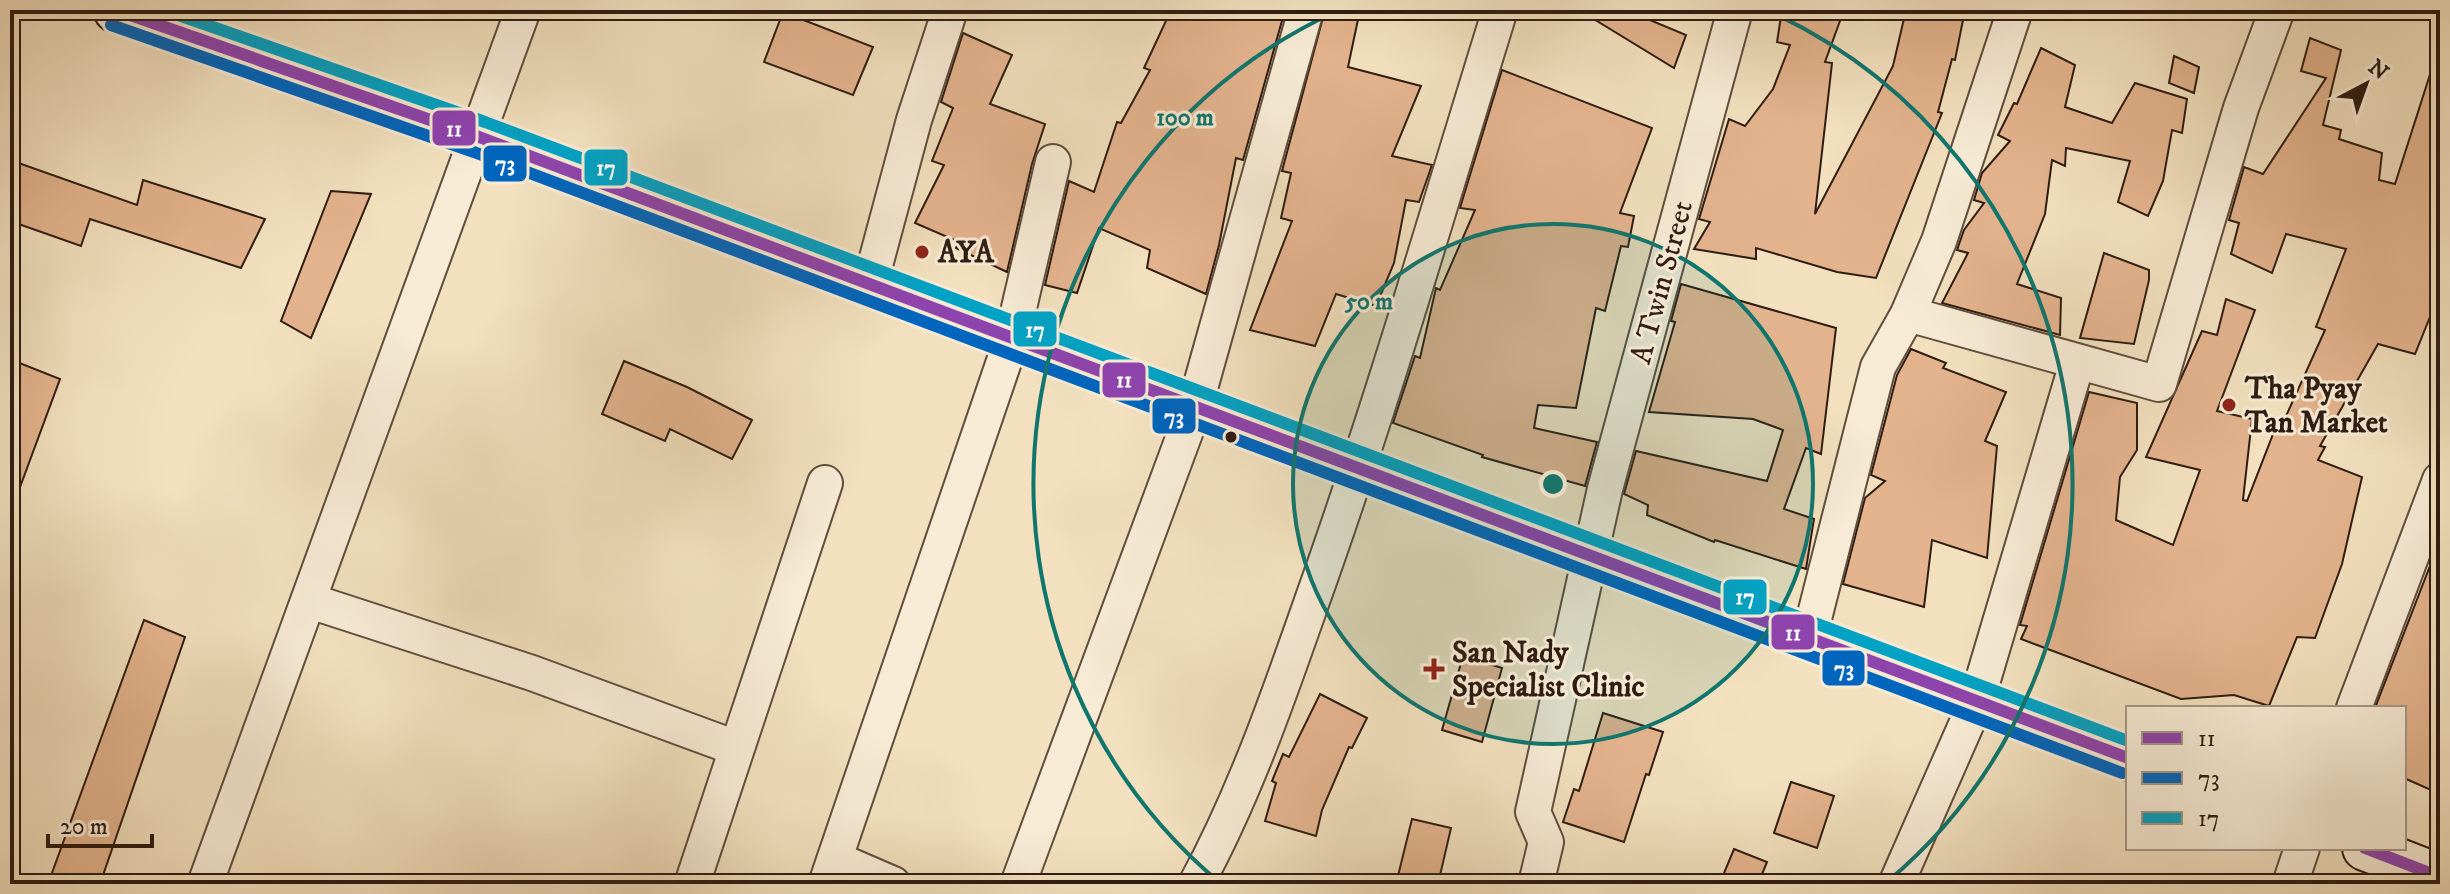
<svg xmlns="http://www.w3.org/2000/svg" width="2450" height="894" font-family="'IM FELL DW Pica',serif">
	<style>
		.building { fill: #e3b38d; stroke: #2e1c12; stroke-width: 2 }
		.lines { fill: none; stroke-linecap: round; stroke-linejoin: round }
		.street-casing { stroke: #5f4d3d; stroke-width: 38 }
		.secondary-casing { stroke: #2e1c12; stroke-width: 48 }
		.street { stroke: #f7ebd5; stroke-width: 34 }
		.secondary { stroke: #f7ebd5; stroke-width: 44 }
		.bus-1-casing { stroke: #f7ebd5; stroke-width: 18 }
		.bus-2-casing { stroke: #f7ebd5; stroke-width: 18 }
		.bus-3-casing { stroke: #f7ebd5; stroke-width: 18 }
		.bus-1 { stroke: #8e44ad; stroke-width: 12 }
		.bus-2 { stroke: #0065bd; stroke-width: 12 }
		.bus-3 { stroke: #02a2c5; stroke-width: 12 }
		.ring { fill: none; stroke: #0f766e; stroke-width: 4 }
		.poi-dot { fill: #8f2418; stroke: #f7ebd5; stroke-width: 3 }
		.bus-dot { fill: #2e1c12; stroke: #f7ebd5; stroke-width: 3 }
		.labels { text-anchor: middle; stroke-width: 6; stroke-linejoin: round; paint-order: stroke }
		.poi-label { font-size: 30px; font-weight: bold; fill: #2e1c12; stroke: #f7ebd5; text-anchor: start }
		.street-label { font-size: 30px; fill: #2e1c12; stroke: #f7ebd5 }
		.centre { fill: #0f766e; stroke: #f7ebd5; stroke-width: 4 }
		.ring-label { font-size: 24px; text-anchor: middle; font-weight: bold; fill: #0f766e; stroke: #f7ebd5; stroke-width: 6; stroke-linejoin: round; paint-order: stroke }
		.line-badge { stroke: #f7ebd5; stroke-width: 3 }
		.badge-label { font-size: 22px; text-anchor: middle; font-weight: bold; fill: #fff }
	</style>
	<rect width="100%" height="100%" fill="#f2e0be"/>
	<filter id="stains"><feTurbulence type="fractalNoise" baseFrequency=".0025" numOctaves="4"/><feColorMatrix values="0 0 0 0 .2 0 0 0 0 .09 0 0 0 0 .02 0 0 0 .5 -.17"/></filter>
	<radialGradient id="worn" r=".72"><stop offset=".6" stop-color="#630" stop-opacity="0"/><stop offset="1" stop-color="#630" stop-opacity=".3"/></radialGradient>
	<!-- building -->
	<g class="building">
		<polygon points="1171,10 1285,10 1243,160 1236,158 1219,245 1206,294 1147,268 1150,250 1099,228 1077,293 1045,285 1069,181 1094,192 1117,122 1121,123 1150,70 1144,68"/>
		<polygon points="1325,10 1360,10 1348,67 1421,86 1392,156 1432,165 1419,202 1406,200 1394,263 1376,306 1336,294 1315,346 1250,330 1292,221 1281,218 1291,173 1282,171"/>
		<polygon points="1579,10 1626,10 1686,35 1674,68"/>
		<polygon points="1782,10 1844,10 1825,62 1832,63 1815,214 1893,66 1906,10 1965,10 1955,60 1952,59 1938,112 1942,113 1876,278 1837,272 1756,248 1756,259 1694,249 1710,222 1699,219 1729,119 1745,126 1773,89 1790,45 1777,42"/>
		<polygon points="783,12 873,47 853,95 764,62"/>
		<polygon points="963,33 1012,55 990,104 1045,124 1032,164 1007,272 956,248 959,242 915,223 944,165 932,161 953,108 941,102"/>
		<polygon points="2310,38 2341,50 2323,125 2341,130 2339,139 2382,153 2379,180 2395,184 2434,62 2440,63 2440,207 2435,242 2440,244 2440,292 2415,354 2378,344 2320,446 2325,447 2318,460 2362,477 2342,564 2315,638 2297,637 2269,706 2234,695 2181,699 2021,639 2027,626 2020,625 2089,392 2137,403 2137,450 2120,477 2116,520 2173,545 2200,470 2146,457 2202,331 2217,335 2226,299 2255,310 2217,411 2252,419 2243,500 2247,501 2277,424 2282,425 2325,330 2316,327 2346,249 2286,234 2272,273 2231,254 2239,223 2229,220 2244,167 2263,174 2326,78 2301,71"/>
		<polygon points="2041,48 2075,65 2065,107 2112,123 2135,83 2187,99 2182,133 2172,130 2163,181 2148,216 2118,202 2130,161 2066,148 2065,166 2052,160 2045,214 2017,284 2061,298 2060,335 1942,303 1968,253 1957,250 1964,230 1984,203 1974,200 1982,173 2010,141 1998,135 2014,103 2017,104"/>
		<polygon points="2174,56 2199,67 2194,93 2169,83"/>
		<polygon points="1502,70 1652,128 1620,213 1634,216 1628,247 1621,246 1605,311 1596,308 1576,408 1538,405 1534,428 1597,442 1585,486 1482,457 1483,455 1393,423 1415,356 1420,358 1436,288 1440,290 1475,210 1460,208"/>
		<polygon points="10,160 137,205 143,180 265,219 241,268 90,219 81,246 10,221"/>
		<polygon points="331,191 371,194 311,338 281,321"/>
		<polygon points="2104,253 2149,270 2149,280 2134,344 2080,338"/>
		<polygon points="1681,284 1836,328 1821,454 1806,448 1784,509 1814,519 1806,569 1715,540 1714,542 1647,515 1648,505 1624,494 1636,451 1767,481 1783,430 1753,419 1649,412 1675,322 1671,321"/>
		<polygon points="1911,349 1946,363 1943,368 2006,392 1985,441 1997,446 1987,558 1932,540 1924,607 1843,584 1865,498 1885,481 1871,475 1897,375"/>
		<polygon points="624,361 687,387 752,420 732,459 670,429 665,441 602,414"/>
		<polygon points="17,362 60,379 13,506 10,506 10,378"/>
		<polygon points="2440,540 2440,794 2404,778 2404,708 2375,708"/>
		<polygon points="144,620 185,637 100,884 48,884"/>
		<polygon points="1463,656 1502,668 1482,742 1442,730"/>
		<polygon points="1320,694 1367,718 1352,748 1349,747 1322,810 1316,836 1265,821 1276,783 1272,781 1283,754 1289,757"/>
		<polygon points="1603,713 1663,732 1649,775 1646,774 1624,842 1563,822 1574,789 1579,791"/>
		<polygon points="1791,782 1834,796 1817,848 1774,833"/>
		<polygon points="1412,819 1451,828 1438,884 1396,884"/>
		<polygon points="1734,849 1767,862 1758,884 1737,884 1722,878"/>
	</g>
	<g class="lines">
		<defs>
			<g id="street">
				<polyline points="870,284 914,120 950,10"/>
				<polyline points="1908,314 2159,384 2241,108 2277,10"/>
				<polyline points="310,601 532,673 736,748"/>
				<polyline points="1809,638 1878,367 1908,314 1939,241 2015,10"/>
				<polyline points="2354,708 2440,480"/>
				<polyline points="835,859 893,884"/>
				<polyline points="205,884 523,10"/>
				<polyline points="692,884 825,483"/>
				<polyline points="826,884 1012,338 1053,162"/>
				<polyline points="1018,884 1195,406 1306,10"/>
				<path d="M1196 884C1245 794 1279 695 1313 598 1382 405 1439 207 1500 10"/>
				<polyline points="1536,884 1546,842 1533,812 1605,489 1735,10"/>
				<polyline points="1896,884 1977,700 2077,363"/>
				<polyline points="2290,884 2302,848"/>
			</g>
			<g id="secondary">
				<polyline points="116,10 479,137 2128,758"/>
				<polyline points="2365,848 2440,877"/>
			</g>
		</defs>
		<!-- street casing -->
		<use href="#street" class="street-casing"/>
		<!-- secondary casing -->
		<use href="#secondary" class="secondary-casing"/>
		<!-- street -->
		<use href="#street" class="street"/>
		<!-- secondary -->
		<use href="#secondary" class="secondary"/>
		<defs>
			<g id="bus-1">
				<polyline points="116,10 479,137 2128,758"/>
				<polyline points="2365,848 2440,877"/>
			</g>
			<polyline id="bus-2" points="111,25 474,152 2122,773"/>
			<polyline id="bus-3" points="164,10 485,122 2128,741"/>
		</defs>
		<!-- bus-1 casing -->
		<use href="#bus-1" class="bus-1-casing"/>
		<!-- bus-2 casing -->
		<use href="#bus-2" class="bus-2-casing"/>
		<!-- bus-3 casing -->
		<use href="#bus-3" class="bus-3-casing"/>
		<!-- bus-1 -->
		<use href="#bus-1" class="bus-1"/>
		<!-- bus-2 -->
		<use href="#bus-2" class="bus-2"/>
		<!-- bus-3 -->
		<use href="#bus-3" class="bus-3"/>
	</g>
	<!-- distance rings -->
	<circle cx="1553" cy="484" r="260" fill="#0f766e" fill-opacity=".12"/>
	<g class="ring">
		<circle cx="1553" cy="484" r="260"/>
		<path d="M1219 882A520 520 0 0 1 1337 11M1769 11A520 520 0 0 1 1887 882"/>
	</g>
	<!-- markers -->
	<g class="poi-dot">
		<circle cx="922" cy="252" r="8"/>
		<circle cx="2229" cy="405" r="8"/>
		<path d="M1430 657h8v8h8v8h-8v8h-8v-8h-8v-8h8z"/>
	</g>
	<circle class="bus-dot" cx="1231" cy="437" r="7"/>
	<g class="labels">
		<!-- poi labels -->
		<g class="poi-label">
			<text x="938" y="262">AYA</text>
			<text x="2245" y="398">Tha Pyay<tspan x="2245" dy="34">Tan Market</tspan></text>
			<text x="1452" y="662">San Nady<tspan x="1452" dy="34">Specialist Clinic</tspan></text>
		</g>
		<!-- street labels -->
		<g class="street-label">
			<text transform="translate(1661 282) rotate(-75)" y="10">A Twin Street</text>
		</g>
	</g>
	<circle cx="1553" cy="484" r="12" class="centre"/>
	<g class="ring-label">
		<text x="1185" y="125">100 m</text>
		<text x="1369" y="309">50 m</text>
	</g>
	<g class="line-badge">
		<rect x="431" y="109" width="46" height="38" rx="8" fill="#8e44ad"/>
		<rect x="482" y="144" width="46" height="39" rx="8" fill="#0065bd"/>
		<rect x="583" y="148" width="46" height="39" rx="8" fill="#02a2c5"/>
		<rect x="1012" y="310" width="46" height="38" rx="8" fill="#02a2c5"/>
		<rect x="1101" y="361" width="46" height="38" rx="8" fill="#8e44ad"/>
		<rect x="1151" y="397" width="46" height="38" rx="8" fill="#0065bd"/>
		<rect x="1722" y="578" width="46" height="38" rx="8" fill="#02a2c5"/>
		<rect x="1770" y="613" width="46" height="38" rx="8" fill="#8e44ad"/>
		<rect x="1821" y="649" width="45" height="38" rx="8" fill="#0065bd"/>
	</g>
	<g class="badge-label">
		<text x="454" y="136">11</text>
		<text x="505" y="171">73</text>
		<text x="606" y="175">17</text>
		<text x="1035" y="337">17</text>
		<text x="1124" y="387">11</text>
		<text x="1174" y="424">73</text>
		<text x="1745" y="604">17</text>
		<text x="1793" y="640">11</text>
		<text x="1844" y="676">73</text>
	</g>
	<!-- margin -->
	<rect width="2450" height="894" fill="none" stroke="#f2e0be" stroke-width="40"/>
	<rect x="12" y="12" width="2426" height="870" fill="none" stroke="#2e1c12" stroke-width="4"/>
	<rect x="20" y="20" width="2410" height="854" fill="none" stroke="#2e1c12" stroke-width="2"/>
	<!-- legend -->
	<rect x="2126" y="706" width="280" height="144" fill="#f7ebd5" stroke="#a79887" stroke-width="2"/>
	<rect x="2142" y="732" width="40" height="12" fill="#8e44ad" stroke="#a79887" stroke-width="2"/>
	<text x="2198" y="746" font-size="24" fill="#2e1c12">11</text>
	<rect x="2142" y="772" width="40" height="12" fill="#0065bd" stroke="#a79887" stroke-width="2"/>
	<text x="2198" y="786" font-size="24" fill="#2e1c12">73</text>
	<rect x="2142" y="812" width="40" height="12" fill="#02a2c5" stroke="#a79887" stroke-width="2"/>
	<text x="2198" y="826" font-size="24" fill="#2e1c12">17</text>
	<!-- north arrow -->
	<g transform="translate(2366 84) rotate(41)" stroke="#f7ebd5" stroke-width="6" paint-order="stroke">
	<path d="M0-6L14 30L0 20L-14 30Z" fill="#2e1c12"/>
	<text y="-12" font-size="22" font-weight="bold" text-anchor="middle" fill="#2e1c12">N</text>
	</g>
	<!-- scale -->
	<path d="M48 834v12h104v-12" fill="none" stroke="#2e1c12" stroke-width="4"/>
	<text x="60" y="834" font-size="24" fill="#2e1c12" stroke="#f7ebd5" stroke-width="6" paint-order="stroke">20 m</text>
	<rect width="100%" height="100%" filter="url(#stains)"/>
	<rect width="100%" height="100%" fill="url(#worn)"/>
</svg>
